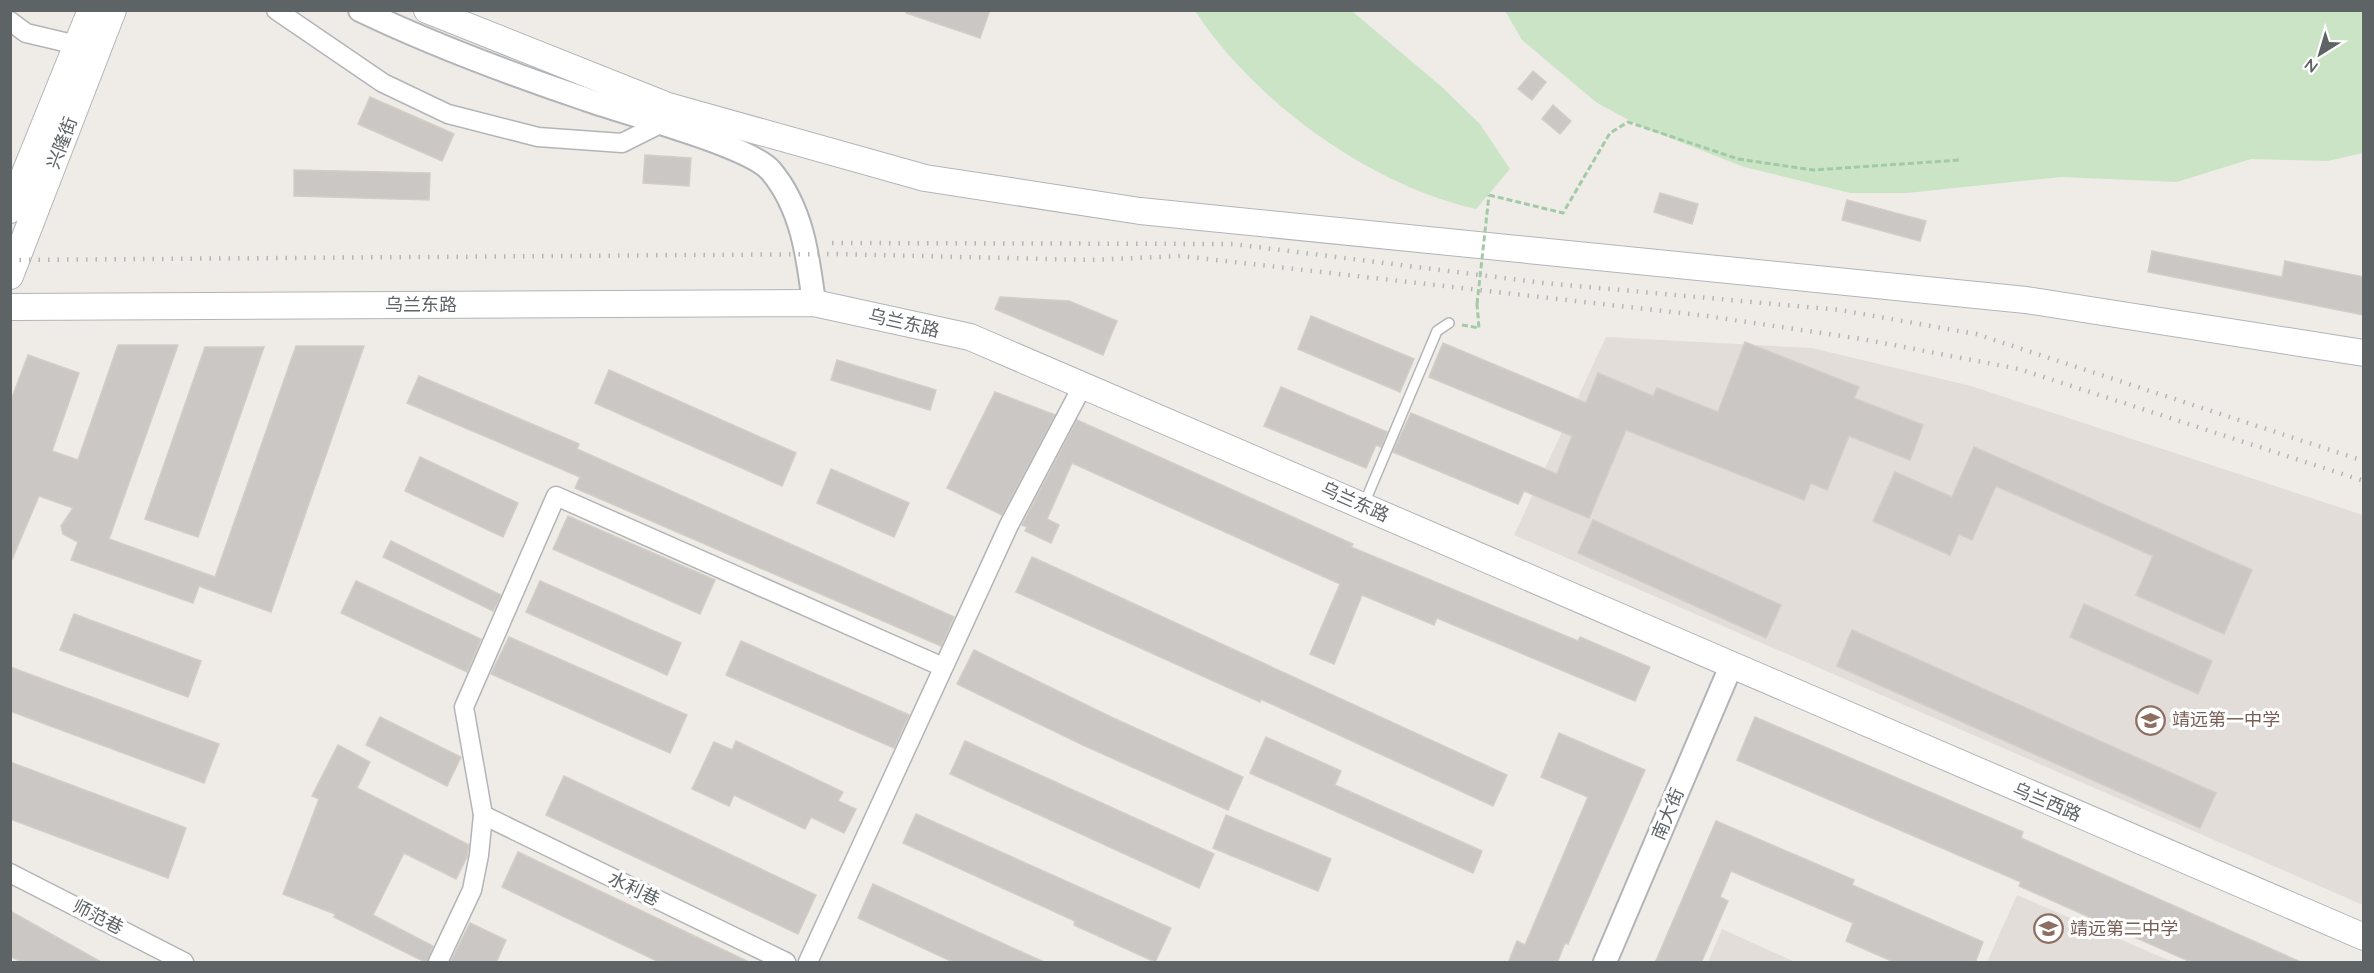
<svg xmlns="http://www.w3.org/2000/svg" width="2374" height="973" font-family="Quicksand,'Noto Sans SC',sans-serif">
	<style>
		.education { fill: #e2ddd8 }
		.green { fill: #cbe4c6 }
		.building { fill: #cbc7c4; stroke: #d3cdc6; stroke-width: 1.5 }
		.lines { fill: none; stroke-linecap: round; stroke-linejoin: round }
		.service-casing { stroke: #b2b5b8; stroke-width: 12 }
		.minor-casing { stroke: #b2b5b8; stroke-width: 21 }
		.tertiary-casing { stroke: #b2b5b8; stroke-width: 26 }
		.secondary-casing { stroke: #b1b5b8; stroke-width: 28 }
		.path { stroke: #a2caa6; stroke-width: 3; stroke-dasharray: 6 3; stroke-linecap: butt }
		.service { stroke: #fff; stroke-width: 9 }
		.minor { stroke: #fff; stroke-width: 18 }
		.tertiary { stroke: #fff; stroke-width: 22 }
		.secondary { stroke: #fff; stroke-width: 26 }
		.rail { stroke: #b4b5b6; stroke-width: 4.5; stroke-dasharray: 1.5 8; stroke-linecap: butt }
		.path-bridge { stroke: #a2caa6; stroke-width: 3; stroke-dasharray: 6 3; stroke-linecap: butt }
		.labels { text-anchor: middle; stroke-width: 6; stroke-linejoin: round; paint-order: stroke }
		.street-label { font-size: 18px; fill: #5e6366; stroke: #fff }
		.education-label { font-size: 18px; fill: #785e54; stroke: #fff; text-anchor: start }
	</style>
	<rect width="100%" height="100%" fill="#efece7"/>
	<!-- education -->
	<g class="education">
		<polygon points="1606,337 1812,348 1971,386 2363,515 2363,905 1514,535"/>
		<polygon points="2017,895 2173,962 1987,962"/>
		<polygon points="1722,929 1795,962 1708,962"/>
	</g>
	<!-- green -->
	<g class="green">
		<path d="M1195 11H1352L1442 87 1480 124 1510 169 1476 209C1369 185 1255 102 1195 11Z"/>
		<polygon points="1505,11 2363,11 2363,153 2328,161 2251,159 2177,182 2061,177 1907,193 1850,193 1744,167 1642,127 1597,103 1522,40"/>
	</g>
	<!-- building -->
	<g class="building">
		<polygon points="906,10 990,10 980,38 906,13"/>
		<polygon points="1533,71 1546,82 1532,100 1518,89"/>
		<polygon points="370,97 454,134 442,161 358,124"/>
		<polygon points="1553,105 1571,121 1560,134 1542,119"/>
		<polygon points="645,155 691,158 689,186 643,183"/>
		<polygon points="294,170 430,173 429,200 294,196"/>
		<polygon points="1660,193 1698,204 1692,224 1654,212"/>
		<polygon points="1847,200 1926,221 1920,241 1842,220"/>
		<polygon points="2152,251 2282,277 2285,261 2364,277 2364,315 2148,272"/>
		<polygon points="1000,297 1069,301 1117,321 1103,355 995,309"/>
		<polygon points="1311,316 1414,359 1400,392 1298,349"/>
		<polygon points="1745,342 1859,387 1854,398 1923,425 1910,460 1849,436 1827,490 1811,483 1804,500 1626,430 1589,518 1524,491 1518,504 1393,452 1411,413 1557,474 1572,436 1429,377 1443,343 1586,403 1598,373 1653,396 1657,388 1718,412"/>
		<polygon points="118,345 178,345 109,539 215,577 296,346 364,346 271,612 199,586 193,603 71,560 78,542 63,534 61,526 73,508 39,496 10,564 10,403 28,355 79,373 52,451 78,460"/>
		<polygon points="205,347 264,347 198,537 145,519"/>
		<polygon points="837,360 936,390 930,410 831,380"/>
		<polygon points="609,370 796,453 782,486 595,403"/>
		<polygon points="419,376 579,444 577,449 954,617 941,646 575,488 580,477 407,403"/>
		<polygon points="1281,387 1387,432 1381,447 1376,445 1366,468 1264,426"/>
		<polygon points="995,392 1055,415 1002,515 947,488"/>
		<polygon points="1077,420 1353,544 1351,547 1578,641 1580,637 1650,667 1635,701 1437,618 1434,625 1362,595 1334,664 1310,654 1340,584 1072,463 1047,519 1059,525 1051,543 1025,531 1027,527 1022,525"/>
		<polygon points="1974,447 2252,570 2224,634 2136,595 2153,556 1996,486 1972,540 1959,534 1950,555 1873,521 1895,472 1952,497"/>
		<polygon points="420,457 518,503 503,537 405,491"/>
		<polygon points="831,469 909,503 894,537 817,503"/>
		<polygon points="568,516 715,580 700,614 553,549"/>
		<polygon points="1593,520 1781,605 1766,638 1578,553"/>
		<polygon points="391,541 501,595 493,611 383,557"/>
		<polygon points="1032,557 1507,775 1493,806 1261,699 1260,702 1016,592"/>
		<polygon points="356,581 481,639 467,672 341,613"/>
		<polygon points="540,581 681,643 667,675 526,612"/>
		<polygon points="2084,604 2212,661 2198,694 2070,637"/>
		<polygon points="74,614 201,661 188,697 60,650"/>
		<polygon points="1852,630 2216,793 2200,828 1837,666"/>
		<polygon points="509,637 687,715 670,753 491,674"/>
		<polygon points="741,641 909,715 894,748 726,675"/>
		<polygon points="974,650 1111,717 1243,777 1228,810 1085,746 957,684"/>
		<polygon points="10,667 219,744 204,783 10,711"/>
		<polygon points="380,717 461,757 447,786 366,745"/>
		<polygon points="1755,717 2023,832 2021,838 2303,963 2193,963 2019,886 2021,882 1737,760"/>
		<polygon points="1559,733 1645,770 1568,944 1565,943 1557,963 1508,963 1517,941 1525,945 1588,797 1541,777"/>
		<polygon points="1266,737 1341,771 1335,785 1482,851 1473,873 1250,773"/>
		<polygon points="736,741 843,792 838,801 856,809 844,833 811,817 805,829 734,795 729,806 692,789 714,742 732,750"/>
		<polygon points="965,741 1214,854 1199,888 950,774"/>
		<polygon points="338,745 370,762 357,788 469,845 467,857 456,879 404,853 373,915 433,946 427,963 334,917 335,914 283,894 319,799 312,796"/>
		<polygon points="10,762 186,828 168,878 10,819"/>
		<polygon points="564,776 816,895 798,934 546,815"/>
		<polygon points="916,814 1171,928 1155,962 1074,925 1075,921 903,843"/>
		<polygon points="1226,815 1331,859 1318,891 1213,848"/>
		<polygon points="1716,821 1854,880 1852,885 1983,942 1975,963 1896,963 1846,941 1853,923 1731,871 1720,897 1728,901 1701,963 1655,963"/>
		<polygon points="518,852 751,963 661,963 502,887"/>
		<polygon points="873,884 1046,963 955,963 858,918"/>
		<polygon points="10,911 103,963 23,963 10,956"/>
		<polygon points="470,923 506,940 496,963 450,963"/>
	</g>
	<g class="lines">
		<defs>
			<polyline id="service" points="1364,504 1437,331 1449,323"/>
			<g id="minor">
				<polyline points="276,10 383,83 448,114 538,137 622,143 660,124"/>
				<polyline points="10,21 26,33 77,45"/>
				<polyline points="483,815 786,962"/>
				<polyline points="10,873 184,962"/>
				<polyline points="438,962 472,890 479,855 483,815 464,707 556,496 943,667"/>
				<polyline points="808,962 1009,525 1083,385"/>
			</g>
			<g id="tertiary">
				<path d="M360 10C433 45 508 73 585 99 623 113 749 145 771 171 802 208 808 256 814 303"/>
				<polyline points="1605,962 1731,666"/>
			</g>
			<g id="secondary">
				<polyline points="427,10 668,106 925,178 1140,211 2026,300 2364,353"/>
				<polyline points="10,210 91,10"/>
				<polyline points="10,276 113,10"/>
				<polyline points="10,307 814,303 970,337 2364,937"/>
			</g>
		</defs>
		<!-- service casing -->
		<use href="#service" class="service-casing"/>
		<!-- minor casing -->
		<use href="#minor" class="minor-casing"/>
		<!-- tertiary casing -->
		<use href="#tertiary" class="tertiary-casing"/>
		<!-- secondary casing -->
		<use href="#secondary" class="secondary-casing"/>
		<!-- path -->
		<g class="path">
			<polyline points="1489,195 1563,213 1610,133 1628,122 1738,159 1813,170 1960,160"/>
			<polyline points="1462,325 1479,328 1477,304"/>
		</g>
		<!-- service -->
		<use href="#service" class="service"/>
		<!-- minor -->
		<use href="#minor" class="minor"/>
		<!-- tertiary -->
		<use href="#tertiary" class="tertiary"/>
		<!-- secondary -->
		<use href="#secondary" class="secondary"/>
		<!-- rail -->
		<g class="rail">
			<polyline points="832,243 1233,244 1544,283 1840,310 1976,334 2364,461"/>
			<polyline points="10,260 835,254 1091,260 1181,256 1707,316 1862,339 2019,369 2364,481"/>
		</g>
		<!-- path-bridge -->
		<polyline class="path-bridge" points="1477,304 1489,195"/>
	</g>
	<!-- icons -->
	<defs>
		<symbol id="school-ring" viewBox="-11 -11 22 22"><circle r="9.5" fill="#fff" stroke="#8d6e63" stroke-width="1.5"/><path d="M0-5L7-2L0 1L-7-2ZM-4 1L0 2.5L4 1V4Q0 6-4 4Z" fill="#8d6e63"/></symbol>
	</defs>
	<g fill-rule="evenodd">
		<use href="#school-ring" x="2134" y="704" width="33" height="33"/>
		<use href="#school-ring" x="2032" y="912" width="33" height="33"/>
	</g>
	<g class="labels">
		<!-- street labels -->
		<g class="street-label">
			<text transform="translate(62 143) rotate(-69)" y="6">兴隆街</text>
			<text x="421" y="311">乌兰东路</text>
			<text transform="translate(904 323) rotate(13)" y="6">乌兰东路</text>
			<text transform="translate(1355 502) rotate(24)" y="6">乌兰东路</text>
			<text transform="translate(2047 802) rotate(23)" y="6">乌兰西路</text>
			<text transform="translate(1668 814) rotate(-67)" y="6">南大街</text>
			<text transform="translate(634 889) rotate(26)" y="6">水利巷</text>
			<text transform="translate(98 917) rotate(27)" y="6">师范巷</text>
		</g>
		<!-- education labels -->
		<g class="education-label">
			<text x="2172" y="726">靖远第一中学</text>
			<text x="2070" y="935">靖远第二中学</text>
		</g>
	</g>
	<!-- border -->
	<rect width="2374" height="973" fill="none" stroke="#5e6366" stroke-width="24"/>
	<!-- north arrow -->
	<g transform="translate(2320 54) rotate(217)" stroke="#ffffff" stroke-width="4.5" paint-order="stroke">
	<path d="M0-4.5L10 22L0 15L-10 22Z" fill="#5e6366"/>
	<text y="-9" font-size="16" font-weight="bold" text-anchor="middle" fill="#5e6366">N</text>
	</g>
</svg>
